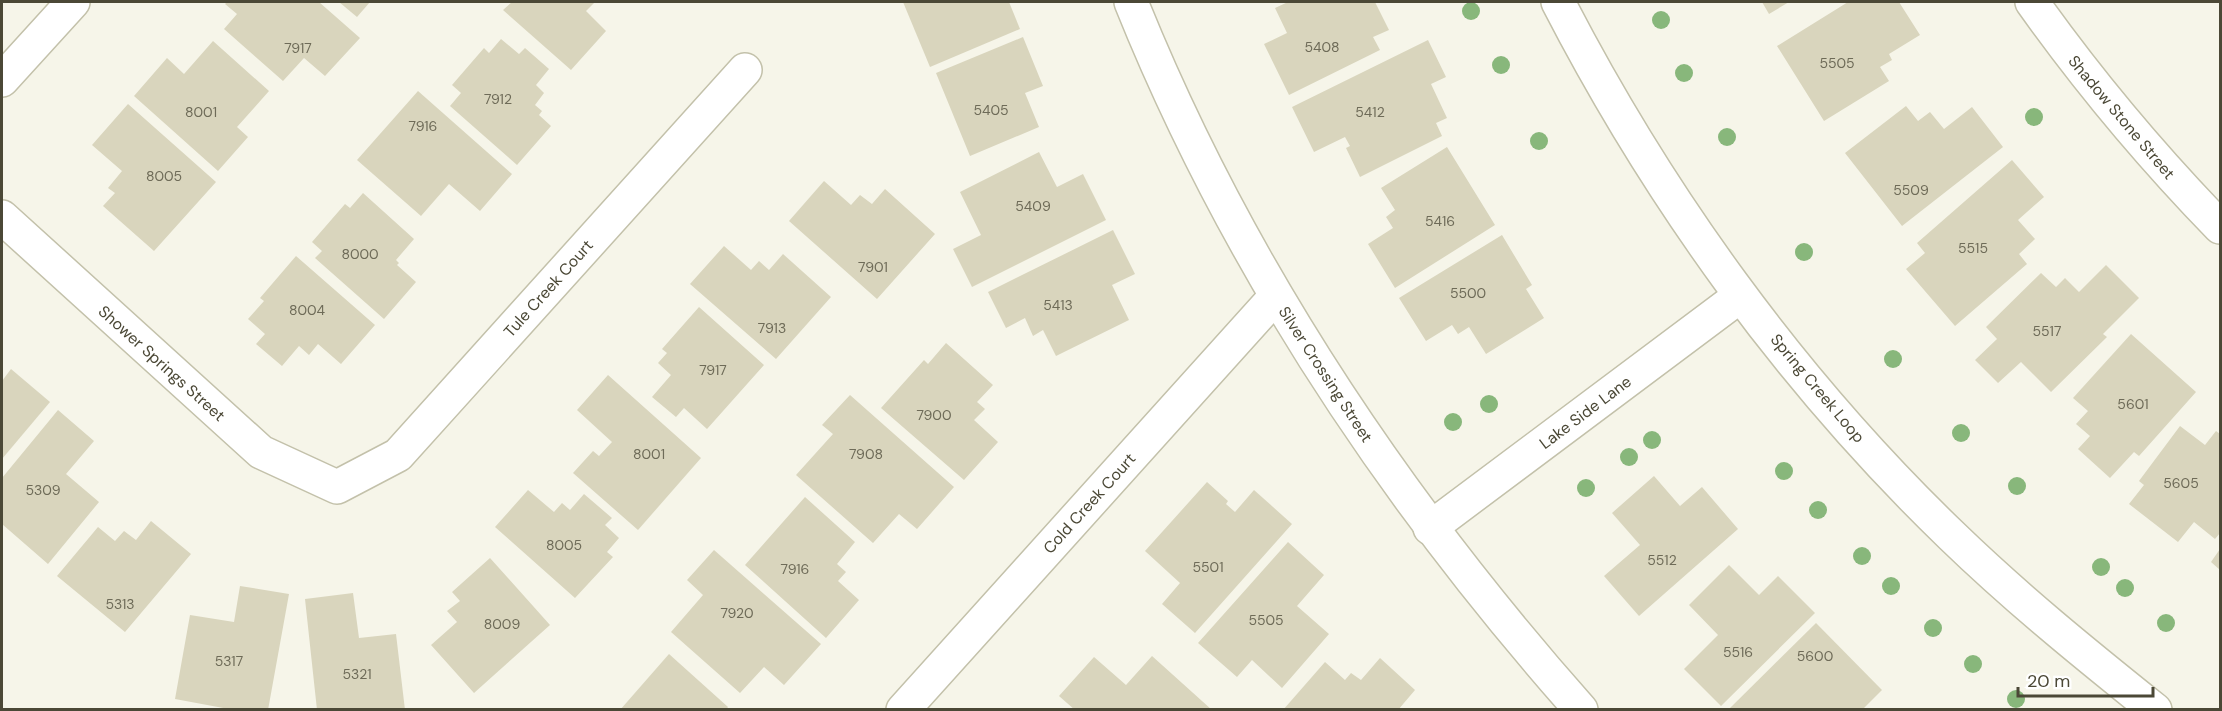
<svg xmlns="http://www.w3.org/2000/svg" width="2222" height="711" font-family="'DM Sans',sans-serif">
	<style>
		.building { fill: #d9d5bd }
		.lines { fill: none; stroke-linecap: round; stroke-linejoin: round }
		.minor-casing { stroke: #c3c1aa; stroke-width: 36 }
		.tertiary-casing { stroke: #c3c1aa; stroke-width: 36 }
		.minor { stroke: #fff; stroke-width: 33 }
		.tertiary { stroke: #fff; stroke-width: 33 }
		.tree { fill: #88b77b }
		.labels { text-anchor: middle; stroke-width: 4.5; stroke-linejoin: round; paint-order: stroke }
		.number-label { font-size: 14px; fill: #6e6b58 }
		.street-label { font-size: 16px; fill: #4b4836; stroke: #fff }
	</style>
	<rect width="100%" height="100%" fill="#f6f5e9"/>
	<!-- building -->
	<g class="building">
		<polygon points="227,2 319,2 360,38 325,76 304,58 283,81 224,29 237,14 225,4"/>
		<polygon points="339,2 370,2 357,17"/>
		<polygon points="512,2 595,2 586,11 606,31 571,70 503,10"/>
		<polygon points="903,2 1009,2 1020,29 930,67"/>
		<polygon points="1288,2 1375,2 1389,30 1373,37 1380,50 1289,95 1264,44 1287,33 1275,8"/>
		<polygon points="1762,2 1789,2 1769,14"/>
		<polygon points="1848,2 1899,2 1920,35 1889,54 1892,60 1880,67 1889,81 1824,121 1777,46"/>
		<polygon points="1023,37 1043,86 1025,93 1039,127 970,156 936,73"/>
		<polygon points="501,39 519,54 525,48 549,69 536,85 544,93 535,105 542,111 539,115 551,126 517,165 450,106 461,93 452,85 484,48 489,53"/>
		<polygon points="1428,40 1446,77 1431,84 1447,118 1436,123 1442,136 1360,177 1346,148 1350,146 1345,137 1314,152 1292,107"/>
		<polygon points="213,41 269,91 237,127 248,137 218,171 134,96 167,58 184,74"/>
		<polygon points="418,91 512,174 480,211 449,184 421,216 357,160"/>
		<polygon points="128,104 216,182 154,251 103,206 115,193 108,188 122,171 92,145"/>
		<polygon points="1906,106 1918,121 1930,112 1944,129 1972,107 2003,147 1902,226 1845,153"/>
		<polygon points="1447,147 1495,225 1395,288 1368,244 1393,228 1386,217 1395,210 1381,188"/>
		<polygon points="1039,152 1057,187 1083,174 1106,220 972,287 953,249 981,235 960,192"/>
		<polygon points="2012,160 2044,197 2018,220 2035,239 2019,254 2027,264 1955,326 1906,269 1925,253 1917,243"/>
		<polygon points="824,181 851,205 860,195 872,204 885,189 935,234 877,299 789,221"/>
		<polygon points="363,193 414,239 396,260 399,263 397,265 416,282 384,319 315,258 322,251 312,242 345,204 350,208"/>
		<polygon points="1113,230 1135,274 1112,285 1129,320 1056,356 1043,330 1033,336 1025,318 1006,328 988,292"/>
		<polygon points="1502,235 1532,285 1526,289 1544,318 1486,354 1469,327 1458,334 1452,325 1426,341 1399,298"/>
		<polygon points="724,246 751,270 759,261 769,270 783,254 831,297 776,359 690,284"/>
		<polygon points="296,256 375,325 341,364 318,344 309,355 299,346 282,366 256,344 265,334 248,319 264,301 260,298"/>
		<polygon points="2106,265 2139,298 2103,334 2107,337 2051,392 2021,362 1998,383 1975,360 1997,339 1986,327 2041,273 2056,287 2065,278 2079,292"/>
		<polygon points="699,307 764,365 707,429 684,408 676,417 652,397 671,375 658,363 667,353 662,349"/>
		<polygon points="2131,334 2196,392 2139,456 2134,452 2110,478 2078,449 2090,436 2076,424 2088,411 2073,398"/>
		<polygon points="946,343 993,385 977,402 985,409 974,420 998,442 964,480 881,408 924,360 928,364"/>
		<polygon points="11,369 50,402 2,459 2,381"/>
		<polygon points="608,375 701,458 638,530 573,473 593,451 599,456 612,442 577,410"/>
		<polygon points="850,395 954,487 917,529 899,514 873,543 796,475 833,434 822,425"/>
		<polygon points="58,410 94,441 66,474 99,502 48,564 2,524 2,478"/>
		<polygon points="2180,426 2205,445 2216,431 2220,434 2220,533 2215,539 2194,522 2178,542 2129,504 2144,485 2139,481"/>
		<polygon points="1654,476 1680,506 1702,487 1738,529 1639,616 1604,576 1640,545 1612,513"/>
		<polygon points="1207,482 1228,501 1226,504 1235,512 1254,490 1292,524 1195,633 1162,604 1180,583 1145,551"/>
		<polygon points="528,490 554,512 562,503 570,510 584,494 612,518 605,525 619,538 607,552 613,557 575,598 495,527"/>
		<polygon points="805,497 855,542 837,564 846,572 838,581 859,600 826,638 745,565"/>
		<polygon points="151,521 191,554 125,632 57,576 98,527 115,541 124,531 136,540"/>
		<polygon points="1288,542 1324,575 1297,606 1329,634 1282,688 1252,660 1237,677 1198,643"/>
		<polygon points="2220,549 2220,570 2211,562"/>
		<polygon points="714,550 821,644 784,685 764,667 740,693 671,632 703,595 687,580"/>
		<polygon points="490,558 550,625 474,693 431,645 457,622 447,611 460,601 452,592"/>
		<polygon points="1729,565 1759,595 1778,576 1815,613 1721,706 1684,669 1718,635 1689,605"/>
		<polygon points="240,586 289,594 268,710 234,710 175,699 190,615 234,622"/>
		<polygon points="353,593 359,638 396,634 405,710 317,710 305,599"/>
		<polygon points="1816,623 1882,690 1862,710 1728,710"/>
		<polygon points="669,654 728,707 726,710 620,710"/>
		<polygon points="1152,656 1212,710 1075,710 1059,696 1094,657 1126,685"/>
		<polygon points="1380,658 1415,690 1398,710 1283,710 1325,662 1345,680 1351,673 1361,680"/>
	</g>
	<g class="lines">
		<defs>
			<g id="minor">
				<path d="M1131 2C1236 263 1394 499 1581 710"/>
				<path d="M2032 2C2089 82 2151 156 2220 227"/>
				<polyline points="2,80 73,2"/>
				<polyline points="2,217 261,452 337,487 398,455 745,70"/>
				<polyline points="1430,528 1740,296"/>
				<polyline points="903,710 1276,296"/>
			</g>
			<path id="tertiary" d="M1558 2C1659 198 1792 382 1952 536 2016 598 2085 654 2155 710"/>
		</defs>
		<!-- minor casing -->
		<use href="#minor" class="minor-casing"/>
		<!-- tertiary casing -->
		<use href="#tertiary" class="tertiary-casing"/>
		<!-- minor -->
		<use href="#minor" class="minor"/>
		<!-- tertiary -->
		<use href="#tertiary" class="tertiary"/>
	</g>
	<!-- trees -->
	<g class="tree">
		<circle cx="1471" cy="11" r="9"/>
		<circle cx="1661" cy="20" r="9"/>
		<circle cx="1501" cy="65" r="9"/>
		<circle cx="1684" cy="73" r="9"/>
		<circle cx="2034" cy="117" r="9"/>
		<circle cx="1727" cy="137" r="9"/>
		<circle cx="1539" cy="141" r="9"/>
		<circle cx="1804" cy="252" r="9"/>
		<circle cx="1893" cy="359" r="9"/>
		<circle cx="1489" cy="404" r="9"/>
		<circle cx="1453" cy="422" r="9"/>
		<circle cx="1961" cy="433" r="9"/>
		<circle cx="1652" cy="440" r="9"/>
		<circle cx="1629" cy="457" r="9"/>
		<circle cx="1784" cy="471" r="9"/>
		<circle cx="2017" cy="486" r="9"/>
		<circle cx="1586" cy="488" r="9"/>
		<circle cx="1818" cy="510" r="9"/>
		<circle cx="1862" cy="556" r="9"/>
		<circle cx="2101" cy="567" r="9"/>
		<circle cx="1891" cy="586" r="9"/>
		<circle cx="2125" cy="588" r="9"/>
		<circle cx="2166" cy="623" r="9"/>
		<circle cx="1933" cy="628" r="9"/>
		<circle cx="1973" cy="664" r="9"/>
		<circle cx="2016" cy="699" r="9"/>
	</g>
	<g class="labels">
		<!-- number labels -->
		<g class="number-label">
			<text x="1322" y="52">5408</text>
			<text x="298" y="53">7917</text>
			<text x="1837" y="68">5505</text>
			<text x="498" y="104">7912</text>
			<text x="991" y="115">5405</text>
			<text x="201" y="117">8001</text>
			<text x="1370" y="117">5412</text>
			<text x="423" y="131">7916</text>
			<text x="164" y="181">8005</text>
			<text x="1911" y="195">5509</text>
			<text x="1033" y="211">5409</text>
			<text x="1440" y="226">5416</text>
			<text x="1973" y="253">5515</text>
			<text x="360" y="259">8000</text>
			<text x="873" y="272">7901</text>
			<text x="1468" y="298">5500</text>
			<text x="1058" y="310">5413</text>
			<text x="307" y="315">8004</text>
			<text x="772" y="333">7913</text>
			<text x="2047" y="336">5517</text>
			<text x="713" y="375">7917</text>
			<text x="2133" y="409">5601</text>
			<text x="934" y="420">7900</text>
			<text x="649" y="459">8001</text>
			<text x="866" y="459">7908</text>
			<text x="2181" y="488">5605</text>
			<text x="43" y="495">5309</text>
			<text x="564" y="550">8005</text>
			<text x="1662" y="565">5512</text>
			<text x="1208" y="572">5501</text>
			<text x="795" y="574">7916</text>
			<text x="120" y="609">5313</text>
			<text x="737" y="618">7920</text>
			<text x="1266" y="625">5505</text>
			<text x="502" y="629">8009</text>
			<text x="1738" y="657">5516</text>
			<text x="1815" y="661">5600</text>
			<text x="229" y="666">5317</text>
			<text x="357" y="679">5321</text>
		</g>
		<!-- street labels -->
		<g class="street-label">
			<text transform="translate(2122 117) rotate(50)" y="6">Shadow Stone Street</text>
			<text transform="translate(548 288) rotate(-48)" y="6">Tule Creek Court</text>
			<text transform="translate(162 363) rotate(42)" y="6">Shower Springs Street</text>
			<text transform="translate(1326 374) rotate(57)" y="6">Silver Crossing Street</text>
			<text transform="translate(1818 388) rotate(50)" y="6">Spring Creek Loop</text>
			<text transform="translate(1585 412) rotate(-37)" y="6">Lake Side Lane</text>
			<text transform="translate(1089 503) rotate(-48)" y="6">Cold Creek Court</text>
		</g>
	</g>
	<!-- border -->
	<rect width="2222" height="711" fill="none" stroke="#4b4836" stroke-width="6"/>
	<!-- scale -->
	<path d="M2018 687v9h135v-9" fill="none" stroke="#4b4836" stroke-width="3"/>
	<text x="2027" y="687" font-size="18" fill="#4b4836" stroke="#ffffff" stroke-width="4.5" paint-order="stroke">20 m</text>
</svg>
